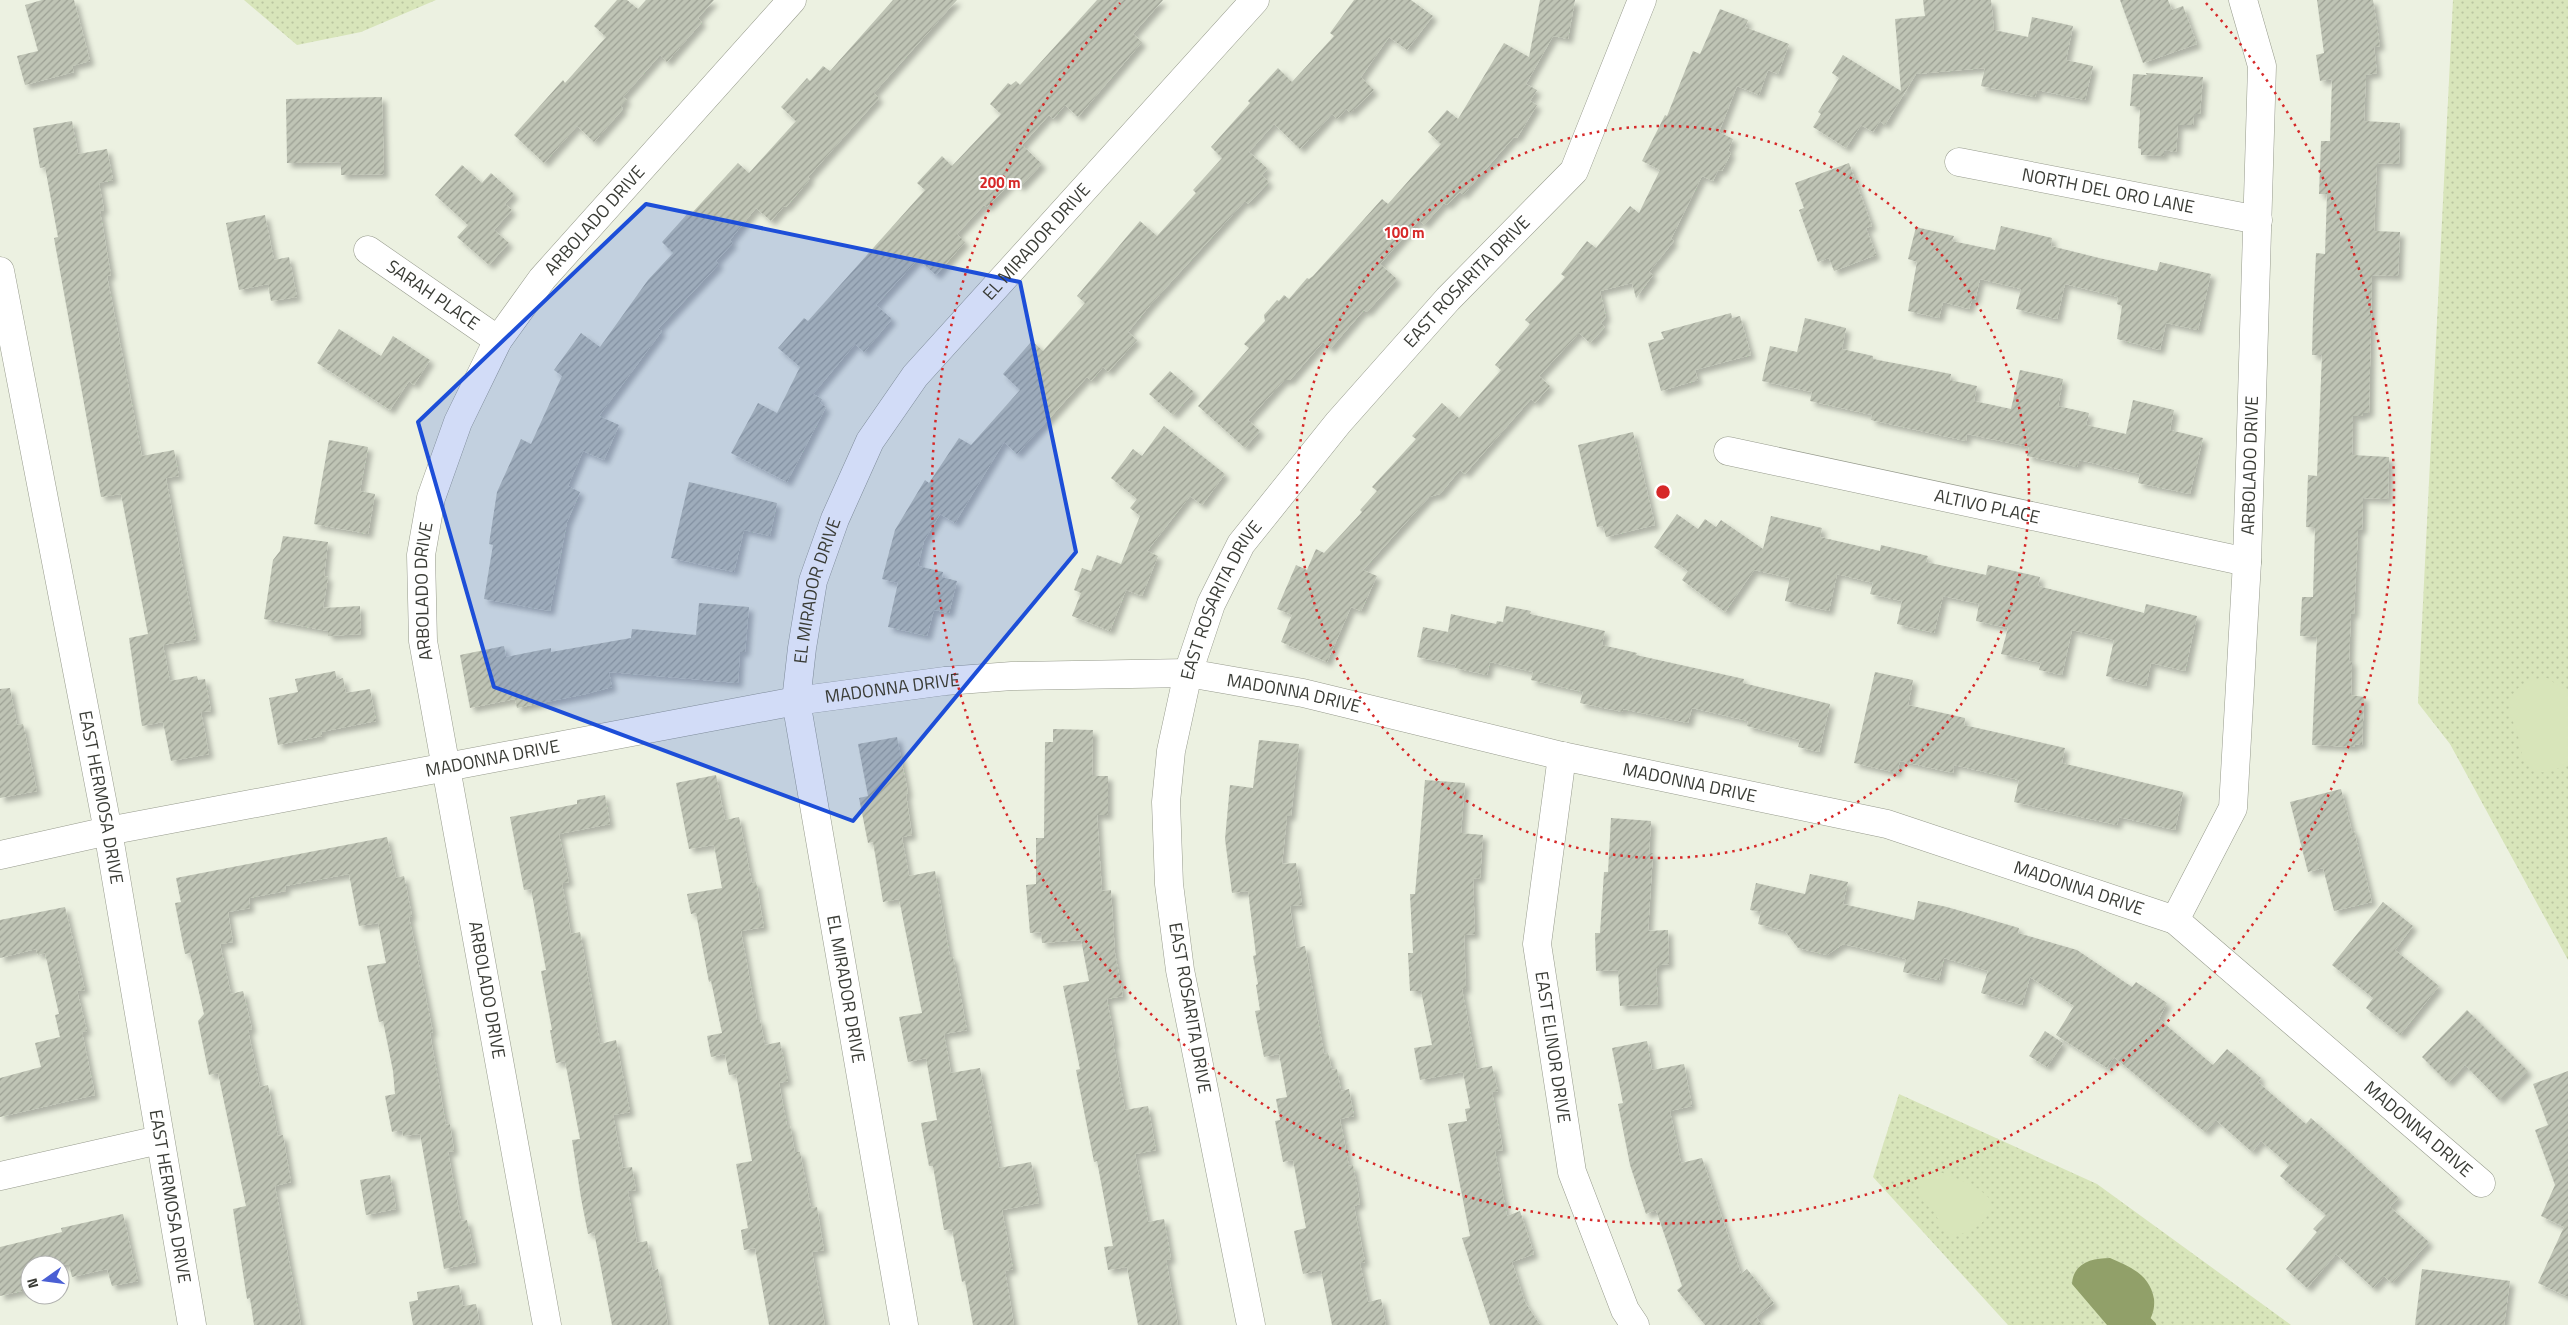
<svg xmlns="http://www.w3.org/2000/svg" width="2568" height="1325" font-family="'Titillium Web',sans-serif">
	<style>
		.grass { fill: url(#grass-dots) }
		.pitch { fill: #d8e5ba }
		.water { fill: #91a069 }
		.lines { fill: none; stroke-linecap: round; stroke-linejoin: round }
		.stream { stroke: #91a069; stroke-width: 8 }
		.building { fill: url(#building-hatch); filter: url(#shadow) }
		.street-casing { stroke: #969a8c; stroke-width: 29 }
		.secondary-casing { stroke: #969a8c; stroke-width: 29 }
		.street { stroke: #fff; stroke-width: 28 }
		.secondary { stroke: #fff; stroke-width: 28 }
		.marked { fill: #1d4ed8; fill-opacity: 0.2; stroke: #1d4ed8; stroke-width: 4; stroke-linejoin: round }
		.ring { fill: none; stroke: #d62828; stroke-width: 2.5; stroke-dasharray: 2.5 5 }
		.labels { text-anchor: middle; stroke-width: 4; stroke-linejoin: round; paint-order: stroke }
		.street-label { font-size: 18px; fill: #3a3c36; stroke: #fff }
		.centre { fill: #d62828; stroke: #fff; stroke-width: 2.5 }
		.ring-label { font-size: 15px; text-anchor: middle; font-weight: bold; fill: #d62828; stroke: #fff; stroke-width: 4; stroke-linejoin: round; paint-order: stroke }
	</style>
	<defs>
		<pattern id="grass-dots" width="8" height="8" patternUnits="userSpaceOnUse" patternTransform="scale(1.25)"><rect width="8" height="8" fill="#d8e5ba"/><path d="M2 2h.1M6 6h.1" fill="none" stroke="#bac5a0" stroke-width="1.8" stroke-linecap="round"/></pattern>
		<pattern id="building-hatch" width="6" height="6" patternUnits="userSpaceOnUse" patternTransform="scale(1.25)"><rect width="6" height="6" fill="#bfc4b5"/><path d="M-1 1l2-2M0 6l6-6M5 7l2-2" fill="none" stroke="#9ca094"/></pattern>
		<filter id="shadow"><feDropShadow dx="4.5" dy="4.5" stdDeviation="2.5" flood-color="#0004"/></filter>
	</defs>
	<rect width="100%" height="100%" fill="#ecf1e1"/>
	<!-- grass -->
	<g class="grass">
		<polygon points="244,0 436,0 361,32 297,45"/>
		<polygon points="2453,0 2568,0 2568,960 2450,744 2418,703"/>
		<polygon points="1899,1094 2097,1184 2291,1325 2008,1325 1873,1177"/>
	</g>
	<!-- pitch -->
	<g class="pitch">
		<path d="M2547 678 2568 692V761C2556 773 2535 779 2525 761 2520 752 2520 741 2517 731 2515 725 2511 719 2510 713 2505 692 2528 677 2547 678Z"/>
		<path d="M1940 1172C1958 1180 1975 1183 1989 1198 1996 1218 1972 1234 1954 1235 1942 1231 1940 1222 1934 1212 1931 1207 1926 1206 1923 1201 1912 1186 1923 1173 1940 1172Z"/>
	</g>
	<!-- water -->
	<path class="water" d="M2110 1258C2131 1267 2150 1275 2154 1299 2155 1309 2152 1318 2146 1325H2107L2072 1284C2073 1263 2092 1258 2110 1258Z"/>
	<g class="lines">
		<!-- stream -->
		<polyline class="stream" points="2149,1322 2152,1325"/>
	</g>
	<!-- building -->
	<g class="building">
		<polygon points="42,0 74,0 90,61 72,66 74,72 25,85 17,56 38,51 25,5"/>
		<polygon points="617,0 627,0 638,9 646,0 714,0 698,18 702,22 667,62 660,55 623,97 627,100 621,106 623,109 594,142 577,126 544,163 514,135 563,80 565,83 606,37 594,26"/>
		<polygon points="893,0 957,0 874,93 879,98 808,177 810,179 786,207 784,206 771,221 756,208 730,240 733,243 716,261 719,264 658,329 662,331 599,416 619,425 604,460 583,451 568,486 580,492 567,522 550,611 484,599 493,545 489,544 497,492 521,439 531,444 562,376 554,370 581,333 600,347 648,280 673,253 662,242 689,212 691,214 738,163 749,173 796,121 781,107 807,78 810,81 823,66 830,71"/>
		<polygon points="1097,0 1163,0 1133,34 1142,42 1078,117 1065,105 1053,119 1049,115 1022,145 1042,164 1020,187 1013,181 987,207 984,205 957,234 965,242 936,275 918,259 876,305 892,319 864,352 855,344 813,394 822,399 820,403 826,407 787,482 731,453 758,403 777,413 800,367 778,348 804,318 808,321 925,190 917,183 942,156 952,166 1001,114 990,104 1008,83 1011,85 1016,81 1020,85"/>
		<polygon points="1354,0 1411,0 1433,16 1407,50 1389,37 1361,77 1374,90 1350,113 1346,109 1337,119 1332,114 1300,149 1274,124 1249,152 1268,169 1262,175 1269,182 1248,204 1245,201 1151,304 1128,332 1137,340 1108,372 1103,367 1091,381 1087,377 1017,454 1004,442 955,523 940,514 924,541 918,566 943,572 942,577 957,581 949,613 934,610 927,636 888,627 898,583 882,579 895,530 925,480 929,483 959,438 971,445 1020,390 1003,374 1032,341 1043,351 1085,303 1077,296 1140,221 1157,236 1196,193 1193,190 1222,158 1211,147 1250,103 1248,101 1278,68 1292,82 1334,36 1330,33"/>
		<polygon points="1540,0 1575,0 1568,39 1553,36 1526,84 1537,90 1530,101 1537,105 1517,138 1514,137 1463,195 1460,192 1447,205 1444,203 1424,225 1419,220 1380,264 1397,279 1367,312 1364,310 1330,349 1323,342 1290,380 1284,380 1248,420 1260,431 1245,448 1198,406 1249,348 1244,344 1265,321 1264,315 1277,300 1279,301 1284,295 1289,299 1307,278 1309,279 1313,276 1382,199 1388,204 1441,144 1428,132 1447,110 1458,119 1504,43 1529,57"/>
		<polygon points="1923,0 1991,0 1994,30 2028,37 2032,17 2073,26 2066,60 2093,66 2085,100 2037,90 2035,97 1981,86 1985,68 1916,74 1885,125 1880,121 1873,132 1861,125 1846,148 1813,127 1821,114 1818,112 1839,78 1832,73 1843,55 1901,91 1895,19 1925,16"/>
		<polygon points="2120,0 2168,0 2172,10 2183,6 2197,44 2143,63"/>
		<polygon points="2317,0 2373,0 2380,46 2374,47 2377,73 2366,75 2364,121 2400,123 2399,164 2377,163 2374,231 2400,232 2398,276 2372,275 2369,413 2363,413 2363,416 2353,416 2352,455 2389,457 2388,499 2363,498 2362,530 2358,530 2354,614 2351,614 2349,661 2352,661 2351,695 2364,697 2362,745 2355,744 2355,747 2312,745 2317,637 2300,636 2302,597 2313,597 2315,528 2306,527 2308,475 2317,476 2322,355 2312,355 2313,318 2316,253 2325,254 2327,194 2319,194 2321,141 2330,141 2332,79 2320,81 2316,55 2324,53"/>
		<polygon points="1720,9 1748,20 1745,27 1789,44 1778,74 1768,70 1759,95 1737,86 1719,132 1733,139 1728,151 1731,153 1722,171 1718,170 1713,181 1702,176 1671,239 1674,241 1649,272 1653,275 1636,298 1632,283 1600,291 1606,317 1601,323 1605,327 1590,343 1579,333 1539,376 1550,386 1535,403 1531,399 1465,474 1460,470 1440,494 1429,497 1363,570 1377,576 1361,611 1351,607 1327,662 1281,642 1292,615 1277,609 1296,565 1307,570 1316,549 1324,553 1362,512 1360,510 1377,491 1372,487 1416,439 1412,436 1442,403 1459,418 1501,370 1495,365 1530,324 1525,320 1565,277 1561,274 1587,241 1596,248 1630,206 1639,213 1660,170 1642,161 1665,115 1667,116 1693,51 1700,54"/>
		<polygon points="2146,73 2203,77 2200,114 2194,114 2193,125 2178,125 2176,152 2164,150 2164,156 2141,155 2141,149 2138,148 2140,110 2140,107 2130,106 2133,74 2147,75"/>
		<polygon points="382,97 384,174 341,175 341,162 287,163 286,99"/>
		<polygon points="72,121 78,154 107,149 113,180 99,183 104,210 100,211 111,275 107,276 142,456 174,450 179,476 166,478 196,639 163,645 170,681 197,676 198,680 205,679 211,711 201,712 209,754 171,761 163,722 142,726 129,638 148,634 121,494 101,497 54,238 58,237 45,167 40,168 33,128"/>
		<polygon points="1849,163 1872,226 1866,228 1876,255 1834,271 1829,258 1818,262 1799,210 1804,208 1795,183"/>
		<polygon points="462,165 482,183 491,173 514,194 505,204 512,210 494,230 509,243 489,265 457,237 468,225 435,195"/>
		<polygon points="265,215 274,260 289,257 297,297 271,301 268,284 239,290 226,223"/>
		<polygon points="2001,226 2052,238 2051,246 2099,258 2157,271 2160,262 2211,274 2198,330 2166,323 2160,350 2117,339 2122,306 2117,304 2118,297 2065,284 2057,319 2016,309 2021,289 1980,279 1975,300 1972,300 1969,309 1943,302 1939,318 1908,311 1917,262 1908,259 1916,227 1954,236 1952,241 1995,250"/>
		<polygon points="1731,313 1732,318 1740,316 1751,355 1695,370 1698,380 1661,391 1648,343 1664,339 1661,332"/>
		<polygon points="1805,318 1846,328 1842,349 1873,356 1873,359 1951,374 1950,380 1977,386 1974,401 2011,409 2020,370 2063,379 2058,406 2089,413 2086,425 2126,434 2133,400 2174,410 2170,430 2203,438 2190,494 2138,483 2140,474 2079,460 2077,467 2027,456 2029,447 1967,434 1966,441 1871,420 1872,415 1810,401 1812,392 1762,381 1770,346 1797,352"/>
		<polygon points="339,329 381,356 393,336 430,360 414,385 409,381 390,410 317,363"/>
		<polygon points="1170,371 1194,392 1173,415 1149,394"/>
		<polygon points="1164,426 1225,474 1202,505 1190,496 1147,551 1158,556 1142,596 1126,590 1110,631 1072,616 1081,593 1074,590 1082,568 1091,571 1097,555 1121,564 1140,516 1130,508 1137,499 1111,478 1133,449 1142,456"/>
		<polygon points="1633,432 1655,525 1606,537 1603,526 1597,527 1578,445"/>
		<polygon points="329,440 368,447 360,491 375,494 368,534 314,524"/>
		<polygon points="689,482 777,503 770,536 744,530 734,572 671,558"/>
		<polygon points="1677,514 1698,529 1705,519 1716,527 1721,520 1763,549 1771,516 1822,528 1820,537 1880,551 1881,545 1928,556 1926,562 1986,575 1988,565 2040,577 2038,586 2144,613 2146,604 2197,616 2185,671 2151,663 2146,686 2106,676 2114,640 2072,630 2062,675 2039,670 2041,663 2001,654 2008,628 1976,621 1979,604 1943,596 1934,633 1897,624 1902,601 1870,594 1873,583 1837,574 1829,611 1785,601 1790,578 1754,570 1725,612 1682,580 1688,571 1654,547"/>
		<polygon points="283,536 328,542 324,576 328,577 323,608 360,606 361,634 328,636 328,631 264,619 273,560 280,551"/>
		<polygon points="699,603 749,607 745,652 740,652 738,683 609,672 612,687 586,694 517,708 515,699 470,708 460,655 504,646 506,657 551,648 551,652 631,638 632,629 696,635"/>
		<polygon points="1506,606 1531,611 1530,614 1605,631 1602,645 1637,653 1636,655 1744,679 1743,683 1830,704 1819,752 1798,747 1800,740 1747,726 1748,721 1692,708 1688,723 1623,709 1623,712 1580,703 1583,692 1531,680 1533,672 1490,662 1487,675 1455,668 1456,665 1417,657 1423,627 1448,632 1451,614 1496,624 1497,621 1503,622"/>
		<polygon points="335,671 337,680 343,678 346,693 370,689 376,721 321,732 322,736 278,745 269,698 298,692 295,679"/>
		<polygon points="1875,672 1913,680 1908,705 1965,718 1964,725 2065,748 2062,763 2183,792 2175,830 2119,817 2117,825 2014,802 2019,780 1954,765 1953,773 1900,761 1897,773 1854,763"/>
		<polygon points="10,688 17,725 23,724 37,791 0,798 0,689"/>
		<polygon points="1053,729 1093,730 1092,776 1108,776 1108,815 1097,815 1102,891 1111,890 1115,953 1123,996 1107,999 1115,1043 1113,1043 1125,1110 1148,1106 1156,1150 1135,1154 1148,1222 1164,1219 1171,1259 1166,1260 1178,1325 1138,1325 1127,1267 1108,1270 1104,1247 1113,1246 1097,1161 1094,1162 1076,1070 1080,1069 1063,986 1089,981 1081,940 1042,943 1041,932 1030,933 1026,885 1036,884 1036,838 1044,838 1045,742 1053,742"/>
		<polygon points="897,737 908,793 906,794 912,835 902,837 909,876 935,871 950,957 953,957 967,1030 944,1034 951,1073 980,1068 999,1168 1031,1162 1039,1203 1002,1210 1013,1269 1005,1271 1014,1325 973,1325 965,1281 962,1282 952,1229 944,1230 933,1166 929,1166 921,1123 937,1120 926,1058 908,1062 899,1017 922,1013 899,899 883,902 873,842 868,843 859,798 868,796 858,744"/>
		<polygon points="1259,740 1299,744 1291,816 1287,816 1282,864 1296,863 1302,905 1290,906 1296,948 1305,946 1324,1054 1328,1053 1332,1070 1337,1069 1341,1091 1349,1089 1354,1116 1340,1119 1349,1166 1353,1165 1360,1204 1354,1206 1365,1262 1360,1263 1368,1302 1381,1299 1386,1325 1332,1325 1321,1270 1303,1274 1294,1231 1306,1228 1293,1160 1283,1162 1275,1121 1280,1120 1276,1099 1287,1097 1279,1054 1264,1057 1255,1011 1260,1010 1256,985 1258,984 1253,956 1256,955 1248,891 1232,893 1225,839 1230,785 1253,788"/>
		<polygon points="716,775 725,820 739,817 752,883 756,882 764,927 741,931 757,1020 760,1020 765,1045 780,1042 788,1081 779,1083 787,1126 790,1126 795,1152 800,1152 811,1208 817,1207 824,1250 812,1252 825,1325 769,1325 755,1248 744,1250 741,1230 748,1228 736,1164 752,1161 736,1074 729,1075 725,1054 711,1057 707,1036 722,1033 711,981 709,982 696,913 691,914 687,894 722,888 714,845 689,849 676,783"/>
		<polygon points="1425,780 1465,783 1461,833 1483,835 1480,879 1473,878 1475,934 1464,935 1466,989 1462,989 1477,1069 1492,1066 1498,1091 1492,1092 1503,1150 1495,1151 1507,1216 1520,1211 1534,1254 1512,1262 1525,1302 1540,1325 1490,1325 1462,1238 1470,1236 1448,1124 1467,1121 1465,1109 1470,1108 1463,1072 1420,1080 1414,1048 1432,1045 1421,991 1410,991 1408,953 1413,953 1410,894 1415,894"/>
		<polygon points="2341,789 2352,831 2354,831 2372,902 2334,911 2323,868 2308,872 2290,802"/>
		<polygon points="605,795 610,824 559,834 569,882 562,883 571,934 580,932 600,1044 616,1040 630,1112 613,1115 623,1168 632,1167 636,1190 628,1191 637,1243 647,1241 653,1271 658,1269 668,1325 612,1325 594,1232 588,1234 581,1198 572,1140 580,1139 565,1061 556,1063 550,1030 552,1030 541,971 546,970 531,889 524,890 510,817 577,804 577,800"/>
		<polygon points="1611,818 1651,821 1649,853 1653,853 1648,931 1668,930 1669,964 1659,965 1659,968 1656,968 1658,1004 1620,1006 1618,970 1596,971 1595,933 1600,933 1604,872 1608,872"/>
		<polygon points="387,837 396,878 404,876 412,916 409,917 433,1032 430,1033 446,1125 450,1124 454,1151 448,1152 461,1221 467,1220 476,1262 444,1269 420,1134 403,1136 402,1130 392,1132 385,1096 395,1094 393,1071 383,1021 379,1022 367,966 386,963 378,923 359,926 349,874 285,886 286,891 249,898 250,908 228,912 233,942 220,944 231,994 243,991 252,1029 248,1030 260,1087 268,1085 278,1136 283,1135 291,1182 275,1186 301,1325 254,1325 250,1298 247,1299 233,1209 246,1206 218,1073 209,1075 198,1021 204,1014 190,953 185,954 175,903 181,902 176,878"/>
		<polygon points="1810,874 1848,882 1843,904 1914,920 1918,901 1947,907 2019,928 2018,933 2077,950 2132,987 2136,982 2167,1003 2159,1019 2213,1065 2227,1049 2261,1078 2258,1082 2306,1124 2311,1118 2347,1150 2399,1198 2390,1207 2429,1242 2392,1283 2384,1276 2373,1288 2336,1254 2307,1288 2286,1269 2317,1232 2313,1229 2326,1215 2280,1176 2289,1165 2261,1141 2252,1152 2216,1120 2205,1132 2114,1057 2107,1068 2056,1035 2074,1006 2030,977 2022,1005 1981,993 1988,971 1944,958 1939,980 1903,972 1906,959 1843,944 1827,955 1798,948 1785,931 1758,924 1761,912 1750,910 1756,883 1805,894"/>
		<polygon points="2383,902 2413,926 2395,950 2439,986 2400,1035 2366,1008 2373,998 2332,965"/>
		<polygon points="65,907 85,990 77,991 87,1031 82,1032 95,1095 0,1117 0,1078 41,1067 35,1043 60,1037 55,1015 59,1014 45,953 38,955 36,949 0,958 0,920"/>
		<polygon points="2467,1010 2528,1071 2499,1100 2465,1065 2448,1083 2422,1057"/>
		<polygon points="2045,1031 2063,1043 2047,1067 2029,1056"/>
		<polygon points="1647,1041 1652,1070 1684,1064 1692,1106 1670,1111 1681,1163 1702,1158 1741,1274 1747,1269 1774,1303 1756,1317 1762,1325 1705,1325 1677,1290 1682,1286 1656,1210 1646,1214 1630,1165 1618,1104 1623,1103 1612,1048"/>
		<polygon points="2568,1071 2568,1297 2538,1283 2564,1227 2541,1216 2555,1185 2535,1130 2548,1125 2533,1084"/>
		<polygon points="390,1175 396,1209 366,1215 360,1180"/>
		<polygon points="123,1214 138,1281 112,1286 107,1269 72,1277 69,1265 30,1265 30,1272 23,1274 26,1290 0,1296 0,1247 62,1232 61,1228"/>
		<polygon points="2422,1269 2510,1281 2504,1325 2415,1325"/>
		<polygon points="459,1285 463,1306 476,1304 480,1325 413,1325 409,1302 418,1300 417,1292"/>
	</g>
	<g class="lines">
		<defs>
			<g id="street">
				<path id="s1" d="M1959 162 2258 220"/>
				<path id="s2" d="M368 250 498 340"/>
				<path id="s3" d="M1728 451 2247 562"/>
				<path id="s4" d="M1562 756 1537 944 1572 1172 1625 1310 1635 1325"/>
				<path id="s5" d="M0 855 108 831 796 701 945 681 1012 676 1188 673 1303 693 1562 756 1887 824 2175 920 2481 1183"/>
				<path id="s6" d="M2175 920 2233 808 2247 562 2262 66 2243 0"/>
				<polyline points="0,1176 159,1140"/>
				<path id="s7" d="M547 1325 423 641 421 555 431 498 458 422 498 340 542 279 792 0"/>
				<path id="s8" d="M904 1325 796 701 802 648 813 581 835 519 870 441 915 376 1255 0"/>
				<path id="s9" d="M1251 1325 1180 970 1169 884 1166 802 1171 751 1188 673 1211 604 1241 544 1338 423 1448 299 1574 171 1642 0"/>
			</g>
			<g id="secondary">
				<path id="s10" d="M0 271 108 831 192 1325"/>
			</g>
		</defs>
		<!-- street casing -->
		<use href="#street" class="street-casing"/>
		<!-- secondary casing -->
		<use href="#secondary" class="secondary-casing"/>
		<!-- street -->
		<use href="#street" class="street"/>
		<!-- secondary -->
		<use href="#secondary" class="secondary"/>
	</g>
	<!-- marked area -->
	<path class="marked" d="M646 204 1020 282 1076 552 853 821 494 687 418 422Z"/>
	<!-- distance rings -->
	<g class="ring">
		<circle cx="1663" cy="492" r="366"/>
		<path d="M2206 3A731 731 0 1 1 1120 3"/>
	</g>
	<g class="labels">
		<!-- street labels -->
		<g class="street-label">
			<text dy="6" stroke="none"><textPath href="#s1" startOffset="152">NORTH DEL ORO LANE</textPath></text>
			<text dy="6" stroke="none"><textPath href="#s7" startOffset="1165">ARBOLADO DRIVE</textPath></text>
			<text dy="6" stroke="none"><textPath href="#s8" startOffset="1166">EL MIRADOR DRIVE</textPath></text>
			<text dy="6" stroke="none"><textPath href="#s9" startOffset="1148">EAST ROSARITA DRIVE</textPath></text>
			<text dy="6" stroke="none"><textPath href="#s2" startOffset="79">SARAH PLACE</textPath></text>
			<text dy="6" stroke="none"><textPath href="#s6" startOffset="469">ARBOLADO DRIVE</textPath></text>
			<text dy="6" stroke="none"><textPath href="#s3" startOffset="265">ALTIVO PLACE</textPath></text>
			<text dy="6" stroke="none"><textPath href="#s7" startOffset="745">ARBOLADO DRIVE</textPath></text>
			<text dy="6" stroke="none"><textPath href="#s8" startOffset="746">EL MIRADOR DRIVE</textPath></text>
			<text dy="6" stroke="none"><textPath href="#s9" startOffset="742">EAST ROSARITA DRIVE</textPath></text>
			<text dy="6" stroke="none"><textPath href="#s5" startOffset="908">MADONNA DRIVE</textPath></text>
			<text dy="6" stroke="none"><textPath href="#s5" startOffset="1312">MADONNA DRIVE</textPath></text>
			<text dy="6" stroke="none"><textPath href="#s5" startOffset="502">MADONNA DRIVE</textPath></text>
			<text dy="6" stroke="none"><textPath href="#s5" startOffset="1718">MADONNA DRIVE</textPath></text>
			<text dy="6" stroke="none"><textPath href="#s10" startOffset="536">EAST HERMOSA DRIVE</textPath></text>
			<text dy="6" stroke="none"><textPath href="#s5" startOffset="2122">MADONNA DRIVE</textPath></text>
			<text transform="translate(846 989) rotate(80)" y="6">EL MIRADOR DRIVE</text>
			<text transform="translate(487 990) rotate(80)" y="6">ARBOLADO DRIVE</text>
			<text transform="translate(1190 1008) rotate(80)" y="6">EAST ROSARITA DRIVE</text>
			<text dy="6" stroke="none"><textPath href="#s4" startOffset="294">EAST ELINOR DRIVE</textPath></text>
			<text dy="6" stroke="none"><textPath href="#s5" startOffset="2544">MADONNA DRIVE</textPath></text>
			<text dy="6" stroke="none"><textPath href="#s10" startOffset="941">EAST HERMOSA DRIVE</textPath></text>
		</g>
	</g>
	<circle cx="1663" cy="492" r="8" class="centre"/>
	<g class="ring-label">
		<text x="1000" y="188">200 m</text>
		<text x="1404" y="238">100 m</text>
	</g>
	<!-- north arrow -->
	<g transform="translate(45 1280) rotate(256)"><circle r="24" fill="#ffffff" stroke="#b0b1af"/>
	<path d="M0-4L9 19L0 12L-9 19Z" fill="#4a5fd4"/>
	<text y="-8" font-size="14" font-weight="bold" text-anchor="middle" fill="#3a3c36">N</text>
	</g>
</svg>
